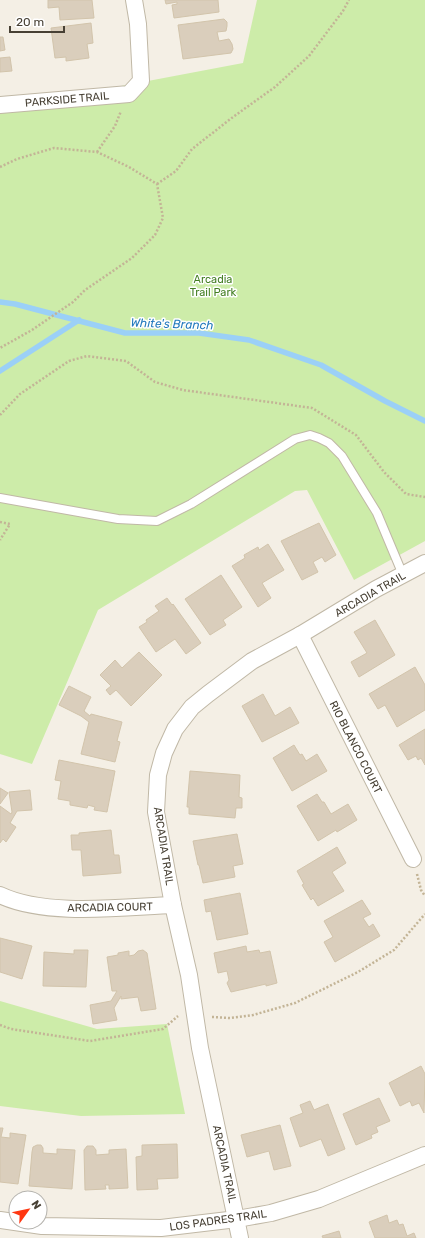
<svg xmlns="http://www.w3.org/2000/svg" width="425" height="1238" font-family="Rubik,sans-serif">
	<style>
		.green { fill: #cdeca9 }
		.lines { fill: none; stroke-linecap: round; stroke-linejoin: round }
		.stream { stroke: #9bd0f7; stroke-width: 5.5 }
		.building { fill: #dacebc; stroke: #d2c4ab }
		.lane-casing { stroke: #c0b8a6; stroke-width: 10 }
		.street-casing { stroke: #c0b8a6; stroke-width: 18 }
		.path { stroke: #c3b496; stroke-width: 2.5; stroke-dasharray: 2 2; stroke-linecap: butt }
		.lane { stroke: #fff; stroke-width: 8 }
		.street { stroke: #fff; stroke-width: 16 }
		.labels { text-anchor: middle; stroke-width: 3; stroke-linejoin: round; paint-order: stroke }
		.street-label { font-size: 11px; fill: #474034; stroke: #fff }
		.park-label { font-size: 11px; fill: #437e22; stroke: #fff }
		.water-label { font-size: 12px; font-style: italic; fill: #237abd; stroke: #fff }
	</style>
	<rect width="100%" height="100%" fill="#f4efe5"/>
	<!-- green -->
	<g class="green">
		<polygon points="257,0 425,0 425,541 354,580 307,490 295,491 98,610 32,764 0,754 0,109 243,63"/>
		<polygon points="0,1001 97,1029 167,1024 185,1114 81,1116 0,1106"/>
	</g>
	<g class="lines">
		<!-- stream -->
		<g class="stream">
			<polyline points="0,302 15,304 125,333 199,333 249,340 321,365 385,401 425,421"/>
			<polyline points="0,371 79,320"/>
		</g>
	</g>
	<!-- building -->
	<g class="building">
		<polygon points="48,0 92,0 94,18 60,20 59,7 48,8"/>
		<polygon points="165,0 218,0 219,12 174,18 172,5 177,4 177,2 166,4"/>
		<polygon points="224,19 227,22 227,26 226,31 217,32 219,41 229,39 232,44 233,49 231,53 183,59 178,25"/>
		<polygon points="91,23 93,43 87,44 89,58 66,61 66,57 55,58 51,28"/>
		<polygon points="0,37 3,37 5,50 0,51"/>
		<polygon points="10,57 12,71 0,72 0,58"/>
		<polygon points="319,523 336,555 325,562 322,557 313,562 318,572 302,580 281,541"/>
		<polygon points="268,544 284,570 262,583 271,598 258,607 232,566 245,558 244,555 258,547 259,550"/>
		<polygon points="221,575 242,607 223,620 226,625 210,635 185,599"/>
		<polygon points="167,598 172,605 173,604 201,643 186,654 175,639 156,652 139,627 147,622 146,620 159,611 155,606"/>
		<polygon points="375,620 395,655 359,677 351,662 367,653 354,632"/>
		<polygon points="139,652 162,675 131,706 116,690 110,695 106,690 111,686 100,675 115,660 122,668"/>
		<polygon points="415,667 425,685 425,710 397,727 385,705 378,709 369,694"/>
		<polygon points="69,686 91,697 84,711 90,716 91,714 122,722 117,741 120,742 115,762 81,754 89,722 81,716 59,705"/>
		<polygon points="263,694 275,716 290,707 299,723 262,742 242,706"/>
		<polygon points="425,729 425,765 421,758 418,760 416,756 408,760 399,745"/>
		<polygon points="294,745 300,755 302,754 306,761 317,754 327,771 292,791 273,758"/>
		<polygon points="59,760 115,771 107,812 94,810 95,807 88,805 87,808 70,805 70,801 58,799 61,781 55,780"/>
		<polygon points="190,771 240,775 239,797 242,798 242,808 236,808 235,818 189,814 189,807 187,807"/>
		<polygon points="0,788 8,793 0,804"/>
		<polygon points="30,790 32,810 17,811 10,823 16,827 6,842 3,839 0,843 0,806 11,814 12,812 9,792"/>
		<polygon points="317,794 322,802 324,802 331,814 348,804 357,820 337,832 336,830 318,841 297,806"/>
		<polygon points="111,830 114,855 119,855 121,873 83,876 81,850 72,850 71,835 79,835 79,833"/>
		<polygon points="237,834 243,864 233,866 235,877 203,883 199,865 198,865 193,841"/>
		<polygon points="337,847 346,863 332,872 344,891 318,906 313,898 311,900 302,885 304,884 297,871"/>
		<polygon points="240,893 248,934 217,940 211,911 206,912 204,900"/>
		<polygon points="362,900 371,914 363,918 369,927 373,924 380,936 335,962 324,942 333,937 324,921"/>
		<polygon points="0,938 32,946 22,979 0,972"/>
		<polygon points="246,946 247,952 259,950 260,953 270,951 277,983 266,986 266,984 231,992 227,983 229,980 227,971 218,973 214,953"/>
		<polygon points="74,950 88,950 86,987 43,986 44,952 74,954"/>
		<polygon points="143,950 147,953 156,1009 141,1011 138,997 121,999 121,996 114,1008 117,1020 93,1024 90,1005 111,1001 117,991 112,991 107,957 118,955 118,953 129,951 129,956 134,955 138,951"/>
		<polygon points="421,1066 425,1074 424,1113 419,1103 412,1106 410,1101 400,1106 389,1083"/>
		<polygon points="379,1098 390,1121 376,1127 378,1132 371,1135 372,1138 356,1145 343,1114"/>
		<polygon points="310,1101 314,1110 328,1104 345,1149 328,1156 321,1139 300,1147 290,1118 303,1113 300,1105"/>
		<polygon points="280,1125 291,1166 274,1170 269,1151 247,1157 241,1135"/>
		<polygon points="0,1128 3,1128 1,1137 10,1138 10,1133 26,1135 18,1184 0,1182"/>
		<polygon points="177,1144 178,1178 157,1179 158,1189 137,1190 136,1157 142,1156 142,1145"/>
		<polygon points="37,1145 41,1145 43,1148 43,1153 57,1154 57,1149 75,1150 72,1189 29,1186 32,1152 33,1147"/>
		<polygon points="87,1146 93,1146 96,1150 96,1155 109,1154 109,1150 126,1149 128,1188 109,1189 109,1185 105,1185 106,1189 85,1190 84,1150"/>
		<polygon points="387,1215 389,1223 397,1220 399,1225 403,1224 407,1236 414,1233 416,1238 375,1238 369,1222"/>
		<polygon points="339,1231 341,1238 323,1238 322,1236"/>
	</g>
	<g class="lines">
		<defs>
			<polyline id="lane" points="0,498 118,519 157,521 191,504 295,439 310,435 319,438 329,443 342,456 377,513 403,575"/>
			<g id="street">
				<polyline points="0,105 129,94 141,81 138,24 134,0"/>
				<polyline points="300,635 413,859"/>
				<path d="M0 895C46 917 123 907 173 905"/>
				<polyline points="0,1220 42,1226 161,1228 237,1219 271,1213 319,1199 425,1155"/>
				<polyline points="240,1238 200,1048 189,975 173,905 156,812 158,775 164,753 175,729 192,707 208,694 252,661 300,635 376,589 425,563"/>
			</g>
		</defs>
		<!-- lane casing -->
		<use href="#lane" class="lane-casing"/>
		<!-- street casing -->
		<use href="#street" class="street-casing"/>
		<!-- path -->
		<g class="path">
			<polyline points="97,152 115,126 121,111"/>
			<polyline points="0,167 17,159 54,148 97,152 129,167 157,184 163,218 155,235 132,258 85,290 73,302 32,330 0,348"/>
			<polyline points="157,184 176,171 192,149 233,117 275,87 309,56 343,11 349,0"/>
			<polyline points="0,415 20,394 69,361 87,356 126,361 155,382 183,390 312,408 356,435 384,472 406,494 425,497"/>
			<polyline points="0,522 10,524 0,540"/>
			<polyline points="417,874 421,890 425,896"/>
			<polyline points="212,1017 230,1018 253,1015 295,1003 358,972 394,950 425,914"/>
			<polyline points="0,1025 11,1029 90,1041 163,1029 178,1016"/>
		</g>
		<!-- lane -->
		<use href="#lane" class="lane"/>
		<!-- street -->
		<use href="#street" class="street"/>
	</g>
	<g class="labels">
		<!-- street labels -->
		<g class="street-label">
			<text transform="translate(67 99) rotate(-5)" y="4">PARKSIDE TRAIL</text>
			<text transform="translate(370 594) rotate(-30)" y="4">ARCADIA TRAIL</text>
			<text transform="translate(356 747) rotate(63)" y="4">RIO BLANCO COURT</text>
			<text transform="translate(164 846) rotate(81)" y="4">ARCADIA TRAIL</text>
			<text transform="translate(110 907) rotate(-1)" y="4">ARCADIA COURT</text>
			<text transform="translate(225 1164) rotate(78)" y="4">ARCADIA TRAIL</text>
			<text transform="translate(218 1220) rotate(-8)" y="4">LOS PADRES TRAIL</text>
		</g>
		<!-- park labels -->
		<g class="park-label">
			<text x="213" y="283">Arcadia<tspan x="213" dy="13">Trail Park</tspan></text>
		</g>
		<!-- water labels -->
		<g class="water-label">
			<text transform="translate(172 324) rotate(2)" y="4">White's Branch</text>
		</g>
	</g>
	<!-- north arrow -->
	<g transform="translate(28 1210) rotate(57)"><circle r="19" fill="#ffffff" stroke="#b5b3ae"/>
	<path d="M0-3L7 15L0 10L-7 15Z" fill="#ff3711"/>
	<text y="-6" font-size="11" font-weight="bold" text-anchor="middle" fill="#474034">N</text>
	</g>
	<!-- scale -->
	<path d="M10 26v6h54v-6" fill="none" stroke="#474034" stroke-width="2"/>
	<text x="16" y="26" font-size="12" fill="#474034" stroke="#ffffff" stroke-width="3" paint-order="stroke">20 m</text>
</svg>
